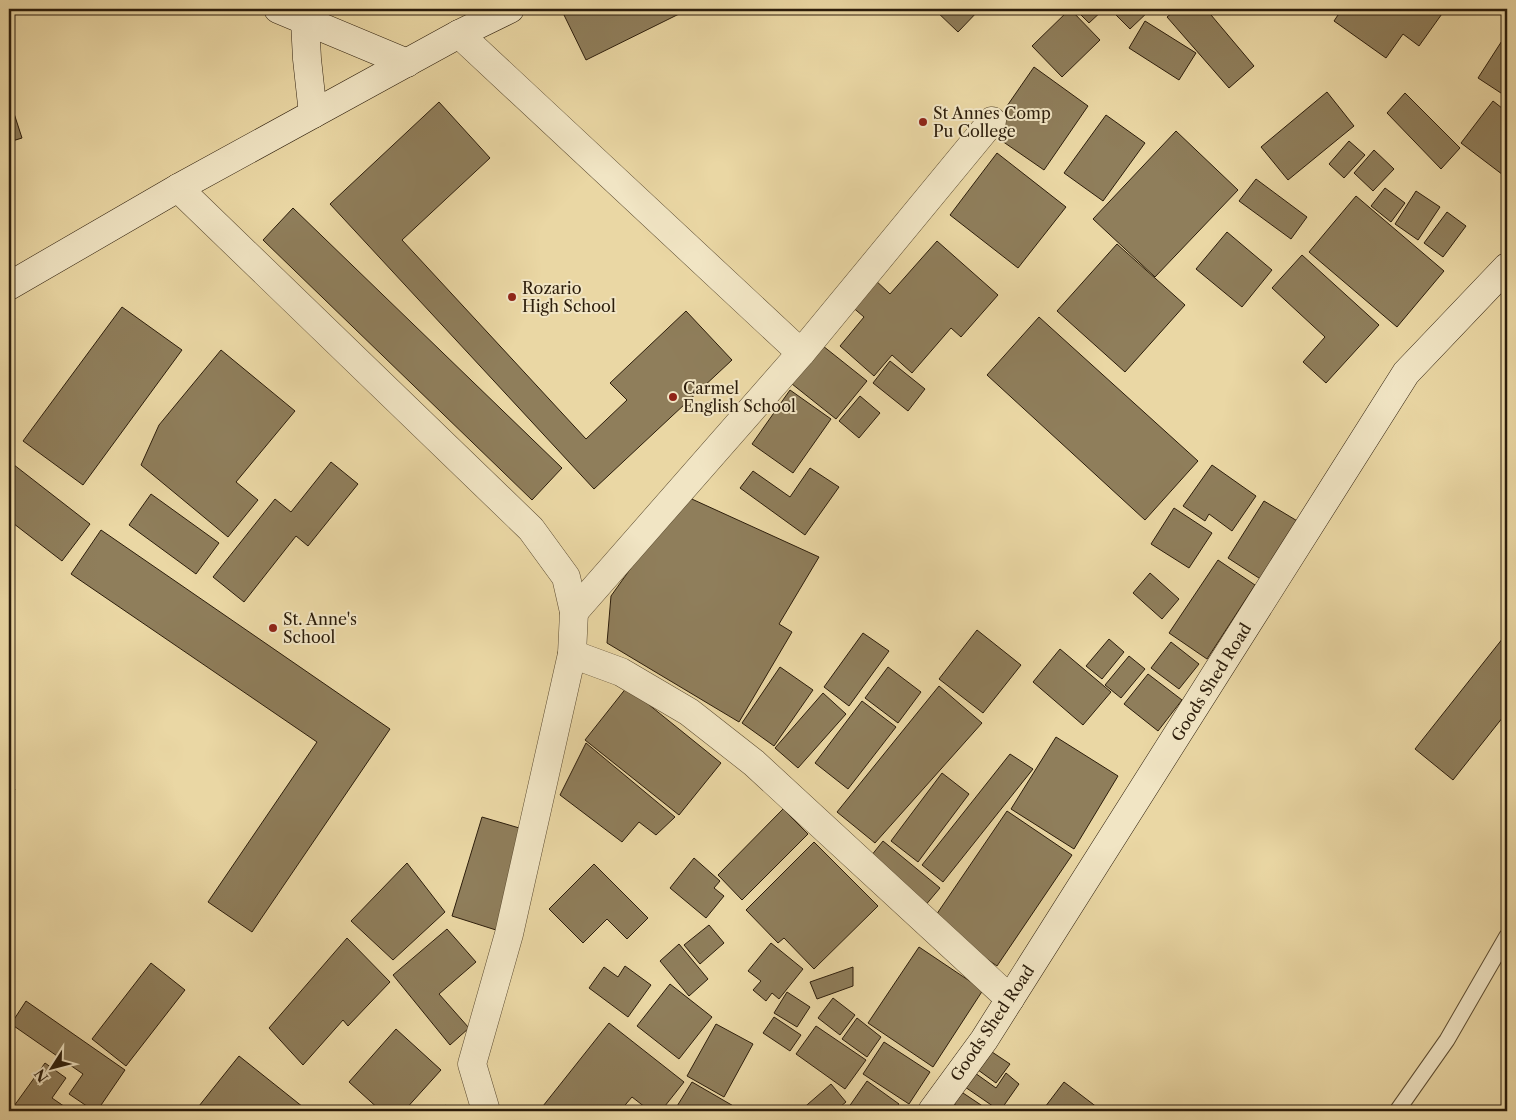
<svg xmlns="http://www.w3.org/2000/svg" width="1516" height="1120" font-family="'Libre Caslon Text',serif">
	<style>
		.building { fill: #8f7e5b; stroke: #2c1d0b }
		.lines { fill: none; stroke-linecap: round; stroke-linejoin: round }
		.lane-casing { stroke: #5c4c31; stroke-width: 17 }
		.street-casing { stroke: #5c4c31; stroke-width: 29 }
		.secondary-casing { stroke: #2c1d0b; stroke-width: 29 }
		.lane { stroke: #f1e5c4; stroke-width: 15 }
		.street { stroke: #f1e5c4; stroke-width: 28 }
		.secondary { stroke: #f1e5c4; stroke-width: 28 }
		.poi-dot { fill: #8f2418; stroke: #f1e5c4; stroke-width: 2 }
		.labels { text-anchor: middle; stroke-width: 4; stroke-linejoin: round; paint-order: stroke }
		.poi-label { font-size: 16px; fill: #2c1d0b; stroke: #f1e5c4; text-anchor: start }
		.street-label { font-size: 16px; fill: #2c1d0b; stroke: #f1e5c4 }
	</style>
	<rect width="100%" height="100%" fill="#ead7a4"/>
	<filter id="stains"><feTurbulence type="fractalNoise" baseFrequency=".004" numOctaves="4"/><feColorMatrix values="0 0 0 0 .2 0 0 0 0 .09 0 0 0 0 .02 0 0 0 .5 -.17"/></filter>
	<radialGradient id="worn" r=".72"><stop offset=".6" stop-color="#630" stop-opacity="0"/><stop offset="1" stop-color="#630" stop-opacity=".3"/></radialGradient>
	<!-- building -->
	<g class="building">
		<polygon points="578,9 676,9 679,14 586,60 564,15"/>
		<polygon points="934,9 980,9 958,32"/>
		<polygon points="1070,9 1100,40 1062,77 1032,46"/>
		<polygon points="1075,9 1104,9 1089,23"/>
		<polygon points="1110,9 1151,9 1130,29"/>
		<polygon points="1177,9 1206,9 1254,66 1229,88 1167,17"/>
		<polygon points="1342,9 1441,9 1444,11 1419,46 1403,34 1386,58 1334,21"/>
		<polygon points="1145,21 1196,53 1179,80 1129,48"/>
		<polygon points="1507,33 1507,97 1478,78"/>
		<polygon points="1034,67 1088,106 1044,170 989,132"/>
		<polygon points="1327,92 1354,126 1288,180 1261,147"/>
		<polygon points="1405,93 1460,148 1441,169 1387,113"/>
		<polygon points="9,98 22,138 9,142"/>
		<polygon points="1493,101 1507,112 1507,178 1461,143"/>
		<polygon points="439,102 490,158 402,240 586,439 627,400 610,383 686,311 732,360 594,489 330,204"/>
		<polygon points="1106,115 1145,143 1103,201 1064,173"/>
		<polygon points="1176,131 1238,190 1155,277 1093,219"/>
		<polygon points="1349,141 1365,155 1344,178 1329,164"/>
		<polygon points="1374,150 1394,169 1373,191 1354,173"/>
		<polygon points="997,153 1066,207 1018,268 950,215"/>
		<polygon points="1256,179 1307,217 1291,239 1239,201"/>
		<polygon points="1385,188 1405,203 1391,222 1371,206"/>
		<polygon points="1416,191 1440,207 1418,240 1395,224"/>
		<polygon points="1356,196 1444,271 1397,327 1309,252"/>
		<polygon points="293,208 562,468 532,500 263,240"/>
		<polygon points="1447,212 1466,226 1443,257 1424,243"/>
		<polygon points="1227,232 1272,270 1242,307 1196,269"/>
		<polygon points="937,241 998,295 961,337 951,328 912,373 892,355 874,376 840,346 864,317 850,305 873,278 890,294"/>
		<polygon points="1117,244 1185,305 1125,372 1057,311"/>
		<polygon points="1302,255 1379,325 1326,383 1303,362 1325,337 1272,288"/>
		<polygon points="122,307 182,350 83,485 23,441"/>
		<polygon points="1039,317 1198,461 1145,520 987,375"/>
		<polygon points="818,342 867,381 836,419 787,380"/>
		<polygon points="221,350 295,411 236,482 258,500 228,537 141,465 159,425"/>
		<polygon points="890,361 925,389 908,411 873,383"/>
		<polygon points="790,390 831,419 793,473 752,444"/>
		<polygon points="860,396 880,413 859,438 839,421"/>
		<polygon points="9,461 90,524 62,561 9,520"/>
		<polygon points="331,462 358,484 308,546 296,536 244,602 213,577 275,499 291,512"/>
		<polygon points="1212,465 1256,496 1232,531 1209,514 1205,521 1183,506"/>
		<polygon points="810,468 839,487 805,535 740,488 753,471 790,497"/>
		<polygon points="151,494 219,543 196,574 129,525"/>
		<polygon points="683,495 819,557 779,624 792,632 739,722 607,643 611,596"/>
		<polygon points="1264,501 1299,522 1262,580 1228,558"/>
		<polygon points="1174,508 1212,533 1189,568 1151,544"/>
		<polygon points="101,530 390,729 252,932 208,902 317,742 71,574"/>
		<polygon points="1218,560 1255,585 1207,659 1169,633"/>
		<polygon points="1150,573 1179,599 1162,619 1133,593"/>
		<polygon points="977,630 1021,665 983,713 939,679"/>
		<polygon points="863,633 889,651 849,706 824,687"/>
		<polygon points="1507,633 1507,712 1453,780 1415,749"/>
		<polygon points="1109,639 1124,652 1102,679 1086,666"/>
		<polygon points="1171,642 1199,664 1179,689 1151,668"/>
		<polygon points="1060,649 1111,692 1083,725 1033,682"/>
		<polygon points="1129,656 1145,669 1121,698 1105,685"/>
		<polygon points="780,667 813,690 774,746 742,723"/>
		<polygon points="888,667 921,692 898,723 865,698"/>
		<polygon points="1148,674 1182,700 1158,731 1124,704"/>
		<polygon points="939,686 982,723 875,843 837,812"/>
		<polygon points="627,687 721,763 679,815 585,740"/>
		<polygon points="823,693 846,714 798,768 775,748"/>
		<polygon points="862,701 896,727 848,789 815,763"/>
		<polygon points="1056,737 1118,776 1074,849 1011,809"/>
		<polygon points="586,743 675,817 656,835 639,822 622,842 560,795"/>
		<polygon points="1010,754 1033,769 943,882 922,865"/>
		<polygon points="942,773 969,794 918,862 891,841"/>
		<polygon points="9,785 15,789 9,800"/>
		<polygon points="783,809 808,834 742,900 718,875"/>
		<polygon points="1007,811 1072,855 997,966 932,921"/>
		<polygon points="482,817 526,830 496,930 452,916"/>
		<polygon points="883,841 940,888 924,907 867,861"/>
		<polygon points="814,842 878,906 814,969 784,938 778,943 746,910"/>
		<polygon points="694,858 720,881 714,888 724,896 706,918 670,888"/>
		<polygon points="407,863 445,912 393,960 351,921"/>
		<polygon points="594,864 648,918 627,939 607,919 583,943 549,909"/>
		<polygon points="709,925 724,943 700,964 684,945"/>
		<polygon points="447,929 476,962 439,994 469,1028 450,1045 393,975"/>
		<polygon points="347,938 390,982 348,1026 343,1020 303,1065 269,1028"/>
		<polygon points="771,943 803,969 779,999 772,993 766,1001 753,990 761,981 748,971"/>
		<polygon points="679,944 708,979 689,996 660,961"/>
		<polygon points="919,947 983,990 933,1067 868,1023"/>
		<polygon points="151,963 185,990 126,1066 92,1039"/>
		<polygon points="625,966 651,985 628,1017 589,988 604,967 618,977"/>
		<polygon points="853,967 853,986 817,999 810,982"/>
		<polygon points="670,984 712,1017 679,1059 637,1026"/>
		<polygon points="787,992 810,1007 797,1027 774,1013"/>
		<polygon points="833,998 855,1015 840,1035 818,1018"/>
		<polygon points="26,1001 125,1070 97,1111 94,1111 69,1094 83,1074 11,1024"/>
		<polygon points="774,1017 801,1035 790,1051 763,1033"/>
		<polygon points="857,1018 881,1037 867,1057 842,1039"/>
		<polygon points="609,1023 684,1082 661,1111 650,1111 632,1097 620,1111 549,1111 543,1106"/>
		<polygon points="716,1024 753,1044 724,1097 687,1076"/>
		<polygon points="816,1026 866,1060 845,1089 796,1054"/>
		<polygon points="396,1029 441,1070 404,1111 381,1111 349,1082"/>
		<polygon points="884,1042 930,1072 909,1104 863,1074"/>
		<polygon points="986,1048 1010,1064 996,1083 974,1067"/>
		<polygon points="239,1056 308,1111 195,1111"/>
		<polygon points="45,1063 66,1078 52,1098 71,1111 21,1111 14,1106"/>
		<polygon points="975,1073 996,1088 1006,1073 1019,1084 1000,1111 965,1087"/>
		<polygon points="867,1081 899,1104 894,1111 846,1111"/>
		<polygon points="692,1082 742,1111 674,1111"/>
		<polygon points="1064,1082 1102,1111 1042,1111"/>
		<polygon points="831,1084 846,1102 835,1111 800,1111"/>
		<polygon points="960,1091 984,1107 981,1111 963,1111 953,1103"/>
		<polygon points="446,1105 452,1111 439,1111"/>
	</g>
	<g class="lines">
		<defs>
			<polyline id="lane" points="1397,1111 1447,1040 1507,936"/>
			<g id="street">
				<polyline points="459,34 801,353 992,121"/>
				<polyline points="178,188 531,529 566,577 574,612 572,654 509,934 472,1064 486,1111"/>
				<polyline points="574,612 801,353"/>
				<polyline points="572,654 621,672 689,712 754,763 1010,999"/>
			</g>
			<g id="secondary">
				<polyline points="278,9 407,63"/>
				<polyline points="305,21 307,59 313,114"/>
				<polyline points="9,286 178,188 459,34 510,9"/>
				<polyline points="932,1111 984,1040 1406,373 1507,267"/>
			</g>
		</defs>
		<!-- lane casing -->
		<use href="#lane" class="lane-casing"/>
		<!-- street casing -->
		<use href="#street" class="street-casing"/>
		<!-- secondary casing -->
		<use href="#secondary" class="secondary-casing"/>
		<!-- lane -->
		<use href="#lane" class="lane"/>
		<!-- street -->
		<use href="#street" class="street"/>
		<!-- secondary -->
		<use href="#secondary" class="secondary"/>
	</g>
	<!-- markers -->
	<g class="poi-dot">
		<circle cx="923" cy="122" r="5"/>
		<circle cx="512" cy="297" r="5"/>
		<circle cx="673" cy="397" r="5"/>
		<circle cx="273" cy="628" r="5"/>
	</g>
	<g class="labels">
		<!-- poi labels -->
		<g class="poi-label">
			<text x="933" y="119">St Annes Comp<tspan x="933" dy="18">Pu College</tspan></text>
			<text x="522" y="294">Rozario<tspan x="522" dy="18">High School</tspan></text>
			<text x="683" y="394">Carmel<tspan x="683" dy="18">English School</tspan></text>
			<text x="283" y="625">St. Anne's<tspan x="283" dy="18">School</tspan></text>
		</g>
		<!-- street labels -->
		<g class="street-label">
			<text transform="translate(1211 682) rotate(-58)" y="6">Goods Shed Road</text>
			<text transform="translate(992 1023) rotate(-56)" y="6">Goods Shed Road</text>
		</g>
	</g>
	<!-- margin -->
	<rect width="1516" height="1120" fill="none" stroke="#ead7a4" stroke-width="30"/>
	<rect x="10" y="10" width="1496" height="1100" fill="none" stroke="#2c1d0b" stroke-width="2.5"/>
	<rect x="15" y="15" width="1486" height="1090" fill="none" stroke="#2c1d0b"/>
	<!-- north arrow -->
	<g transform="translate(52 1068) rotate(234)" stroke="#f1e5c4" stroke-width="4" paint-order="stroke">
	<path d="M0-4L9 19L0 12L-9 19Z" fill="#2c1d0b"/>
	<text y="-8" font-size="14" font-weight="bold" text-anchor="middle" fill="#2c1d0b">N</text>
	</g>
	<rect width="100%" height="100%" filter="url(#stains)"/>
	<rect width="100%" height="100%" fill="url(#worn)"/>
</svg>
